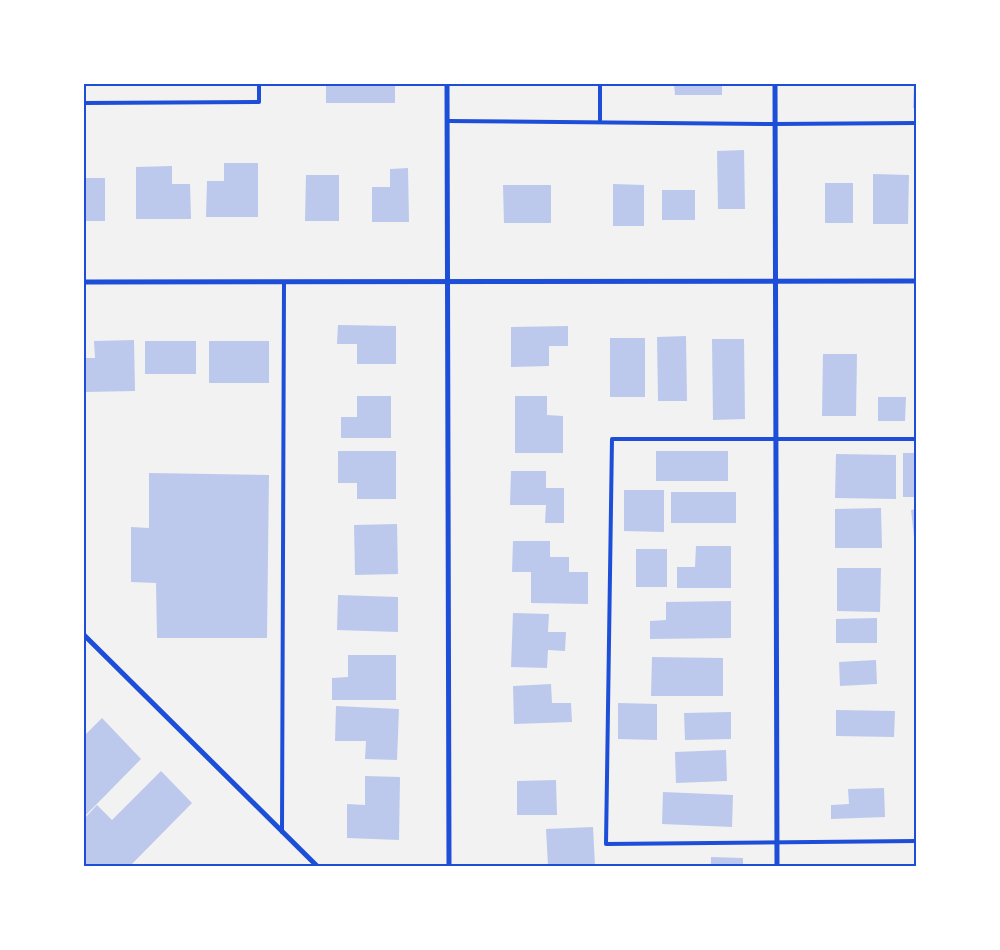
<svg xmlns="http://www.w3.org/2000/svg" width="1000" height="950" font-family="Lora,serif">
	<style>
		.building { fill: #bdc9ec }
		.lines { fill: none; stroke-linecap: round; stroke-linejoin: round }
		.service { stroke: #1d4ed8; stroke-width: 4 }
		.minor { stroke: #1d4ed8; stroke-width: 5 }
		.neatline { fill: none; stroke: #1d4ed8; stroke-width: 2 }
	</style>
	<rect width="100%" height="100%" fill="#f2f2f2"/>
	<!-- building -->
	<g class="building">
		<rect x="326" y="84" width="69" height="19"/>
		<polygon points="674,84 722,84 722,95 675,95"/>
		<polygon points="914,84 916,84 916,108 913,108"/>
		<polygon points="744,150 745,209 718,209 717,151"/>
		<polygon points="224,163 258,163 258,217 206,217 207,181 224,181"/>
		<polygon points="172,166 172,184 190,184 191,219 136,219 136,167"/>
		<polygon points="408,168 409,222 372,222 372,187 390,187 390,169"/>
		<polygon points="873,174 909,175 908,224 873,224"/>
		<polygon points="306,175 339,175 339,221 305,221"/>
		<rect x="84" y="178" width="21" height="43"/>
		<rect x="825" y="183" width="28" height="40"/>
		<polygon points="613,184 644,185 644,226 613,226"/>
		<polygon points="503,185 551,185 551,223 504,223"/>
		<rect x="662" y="190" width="33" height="30"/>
		<polygon points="338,325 396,326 396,364 357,364 357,344 337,344"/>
		<polygon points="568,326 568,346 549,346 549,366 511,367 511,327"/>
		<polygon points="686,336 687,401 658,401 657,337"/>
		<rect x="610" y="338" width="35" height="59"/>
		<polygon points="712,339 744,339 745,419 713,420"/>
		<polygon points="134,340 135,391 84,392 84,358 95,358 94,341"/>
		<rect x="145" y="341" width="51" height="33"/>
		<rect x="209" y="341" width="60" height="42"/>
		<polygon points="823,354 857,354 856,416 822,416"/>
		<polygon points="357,396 391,396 391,438 341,438 341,417 357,417"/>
		<polygon points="515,396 547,396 547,415 563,416 563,453 515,453"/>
		<polygon points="878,397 906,397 905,421 878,421"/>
		<polygon points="338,451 396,451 396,499 357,499 357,483 338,483"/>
		<rect x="656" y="451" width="72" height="30"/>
		<rect x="903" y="453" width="13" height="44"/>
		<polygon points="836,454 896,455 896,499 835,498"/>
		<polygon points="511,471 546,471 546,488 564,488 564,523 545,523 546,505 510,505"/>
		<polygon points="149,473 269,475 267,638 157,638 156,583 131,582 131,527 149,528"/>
		<polygon points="624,490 664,490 664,532 624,531"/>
		<rect x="671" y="492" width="65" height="31"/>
		<polygon points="881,508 882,548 835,548 835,509"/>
		<polygon points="916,509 916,537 914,537 911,510"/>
		<polygon points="397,524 398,574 355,575 354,525"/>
		<polygon points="513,541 550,541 550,557 569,557 569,572 588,572 588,604 531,603 531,572 512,572"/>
		<polygon points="696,546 731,546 731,588 677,588 677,567 695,567"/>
		<rect x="636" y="549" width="31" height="38"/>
		<polygon points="837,568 881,568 880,612 837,611"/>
		<polygon points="338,595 398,597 398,632 337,630"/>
		<polygon points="731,601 731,638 650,639 650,621 666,620 666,602"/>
		<polygon points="513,613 549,614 548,632 566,632 565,651 548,650 547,668 511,667"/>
		<polygon points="877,618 877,643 836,643 836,619"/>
		<polygon points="348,655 396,655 396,700 332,700 332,678 348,677"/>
		<polygon points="652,657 723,658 723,696 651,696"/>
		<polygon points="876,660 877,684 840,686 839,662"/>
		<polygon points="551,684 552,703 571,703 572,722 514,724 513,686"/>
		<polygon points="618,703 657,704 657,740 618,739"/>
		<polygon points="336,706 399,709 397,760 365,759 366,741 335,741"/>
		<polygon points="836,710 895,711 894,737 836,736"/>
		<polygon points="731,712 731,739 685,740 684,713"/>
		<polygon points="102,718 141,759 84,817 84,736"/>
		<polygon points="726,750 727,781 676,783 675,752"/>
		<polygon points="161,771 192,803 130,866 84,866 84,819 97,805 112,820"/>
		<polygon points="365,776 400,777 399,840 347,838 347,804 365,805"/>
		<polygon points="556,780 557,815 517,815 517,781"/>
		<polygon points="884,788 885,817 831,819 831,805 849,804 848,789"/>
		<polygon points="663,792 733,795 732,827 662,824"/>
		<polygon points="593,827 595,866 548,866 546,829"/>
		<polygon points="711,857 743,858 743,866 711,866"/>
	</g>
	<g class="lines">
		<!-- service -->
		<g class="service">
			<polyline points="600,84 600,122"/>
			<polyline points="84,103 259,102 259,84"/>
			<polyline points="448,121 775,124 916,123"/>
			<polyline points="916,439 612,439 606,844 916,841"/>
			<polyline points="282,832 284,282"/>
		</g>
		<!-- minor -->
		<g class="minor">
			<polyline points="447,84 449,866"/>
			<polyline points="775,84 777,866"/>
			<polyline points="84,282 916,281"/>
			<polyline points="84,635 317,866"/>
		</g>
	</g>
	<!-- border -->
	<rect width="1000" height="950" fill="none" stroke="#ffffff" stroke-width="170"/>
	<rect x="85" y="85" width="830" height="780" class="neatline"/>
</svg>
